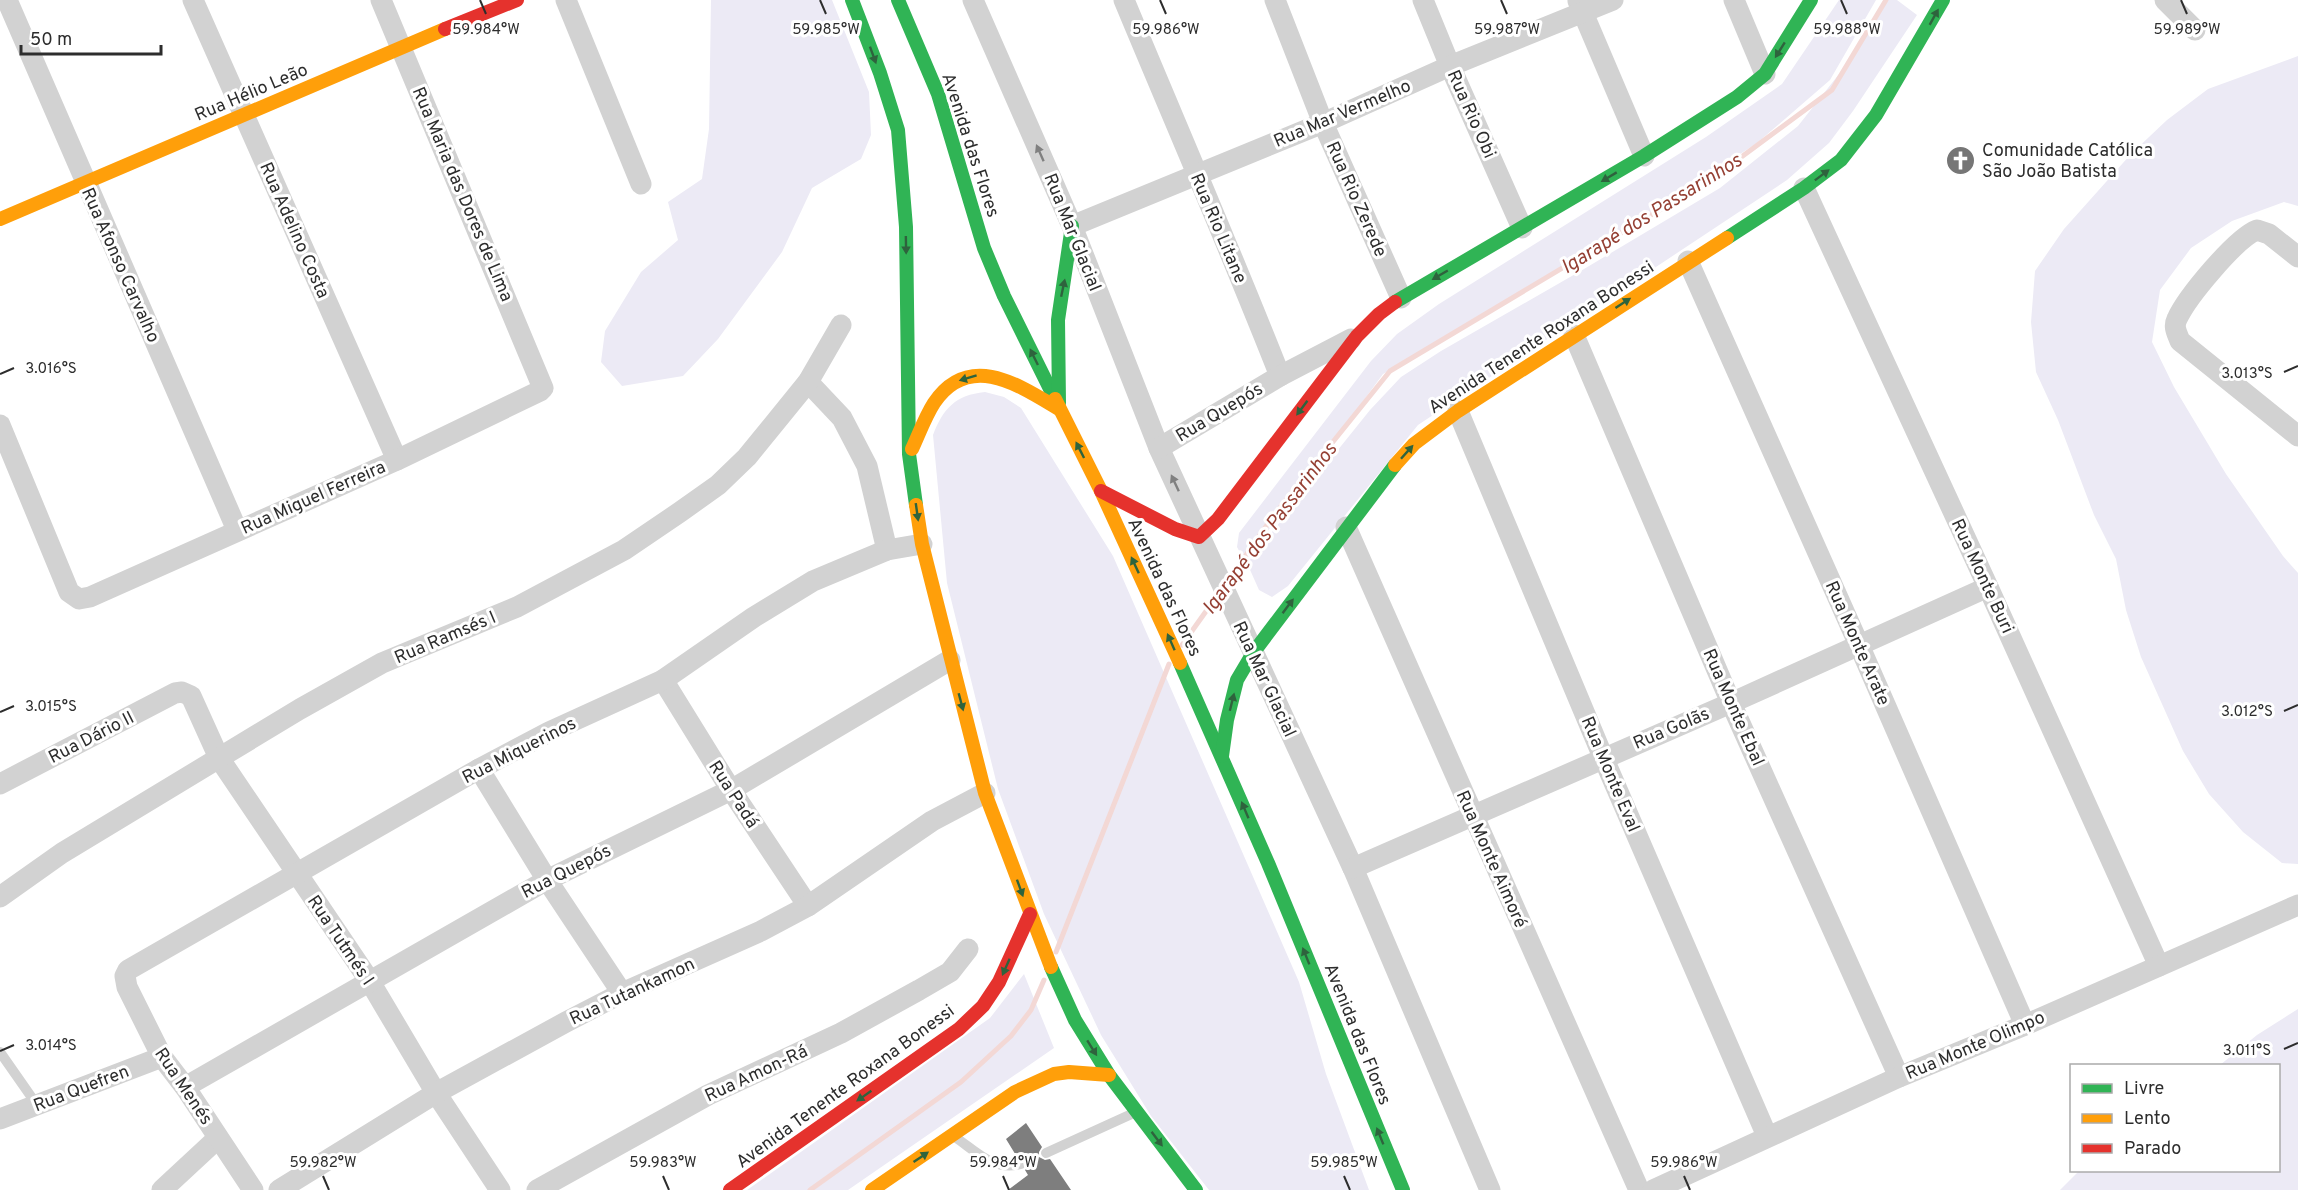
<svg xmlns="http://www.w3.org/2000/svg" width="2298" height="1190" font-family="Overpass,sans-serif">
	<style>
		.green { fill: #eceaf5 }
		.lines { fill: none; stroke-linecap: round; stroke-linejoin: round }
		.stream { stroke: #f3d8d5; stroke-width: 5 }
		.building { fill: #7e7e7e }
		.lane { stroke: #d2d2d2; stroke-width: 10 }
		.street { stroke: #d2d2d2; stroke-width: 21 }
		.fast { stroke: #30b455; stroke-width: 14 }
		.slow { stroke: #ff9f0a; stroke-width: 14 }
		.jam { stroke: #e5322d; stroke-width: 14 }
		.oneway { fill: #2e633d }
		.oneway2 { fill: #808080 }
		.ticks { fill: none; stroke: #2d2d2d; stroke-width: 2 }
		.labels { text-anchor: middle; stroke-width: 6; stroke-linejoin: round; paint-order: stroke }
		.street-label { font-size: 18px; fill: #2d2d2d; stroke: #fff }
		.poi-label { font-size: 18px; fill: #2d2d2d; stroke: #fff; text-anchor: start }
		.water-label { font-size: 20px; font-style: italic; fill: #954034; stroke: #fff }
		.ticks-label { font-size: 15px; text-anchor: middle; fill: #2d2d2d; stroke: #fff; stroke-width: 6; stroke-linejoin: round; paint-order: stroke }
	</style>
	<rect width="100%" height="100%" fill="#fff"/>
	<!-- green -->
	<g class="green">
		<polygon points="711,0 832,0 869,92 871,135 861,159 812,188 782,252 718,339 683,376 622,386 601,362 605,331 641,272 678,240 668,202 702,179 709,129"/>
		<polygon points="1839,0 1876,0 1830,80 1757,143 1567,267 1383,374 1245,562 1237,547 1239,533 1371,361 1397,334 1439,304 1706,137 1782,84"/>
		<polygon points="1885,0 1897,0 1917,15 1853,111 1829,143 1787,180 1418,425 1288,586 1272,597 1259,590 1247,563 1370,410 1401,377 1441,351 1584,269 1720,188 1798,126 1843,69"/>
		<polygon points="2298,56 2298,206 2284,202 2232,221 2191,248 2160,290 2152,342 2174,387 2226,474 2283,556 2298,573 2298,864 2282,863 2243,832 2209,794 2183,751 2141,657 2126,610 2116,559 2094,515 2058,420 2036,372 2031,322 2035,271 2064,229 2131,154 2167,120 2208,89"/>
		<path d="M985 392 1004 397 1021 408 1113 556 1299 982 1326 1074 1369 1190H1209L1151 1116 1101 1035 1044 914 998 789 947 583 933 435C943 409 955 395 985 392Z"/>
		<polygon points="1024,974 1054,1048 848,1190 747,1190 990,1018"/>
		<polygon points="2298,1009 2298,1190 2060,1190 2079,1171 2278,1170 2278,1066 2220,1065 2257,1035"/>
	</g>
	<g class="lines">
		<!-- stream -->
		<g class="stream">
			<polyline points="1228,581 1274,515 1390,371 1713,178 1832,90 1886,0"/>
			<polyline points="1182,645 1219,593"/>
			<polyline points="1056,952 1169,664"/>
			<polyline points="810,1190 961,1082 1011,1036 1031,1010 1044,980"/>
		</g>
	</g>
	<!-- building -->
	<polygon class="building" points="1026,1123 1042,1147 1039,1152 1039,1157 1045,1160 1050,1159 1071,1190 1008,1190 1028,1175 1025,1170 1028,1166 1027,1160 1023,1157 1017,1157 1006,1139"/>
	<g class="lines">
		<!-- lane -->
		<g class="lane">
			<polyline points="0,1052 37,1105"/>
			<path d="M955 1137C978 1153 993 1171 1021 1164"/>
			<polyline points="1046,1153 1136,1112"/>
		</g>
		<!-- street -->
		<g class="street">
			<polyline points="7,0 237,530"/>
			<polyline points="193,0 397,460"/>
			<polyline points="566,0 641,184"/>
			<polyline points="973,0 1072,226 1159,448 1353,868 1490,1190"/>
			<path d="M1124 0C1176 125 1230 249 1280 376"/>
			<polyline points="1275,0 1323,123 1401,298"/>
			<polyline points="1423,0 1450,66 1522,228"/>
			<polyline points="1734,0 1765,74"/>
			<polyline points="2165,0 2195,30"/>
			<polyline points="1578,1 1644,156"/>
			<polyline points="1804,188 1988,587 2159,966"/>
			<polyline points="1072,226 1323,123 1450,66 1613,0"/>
			<path d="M2298 257 2269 234 2257 230C2236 238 2187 297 2177 319 2173 327 2177 333 2180 341L2298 436"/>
			<polyline points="1688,261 1859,645 2025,1025"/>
			<polyline points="1574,335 1731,703 1899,1077"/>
			<polyline points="808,382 842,418 867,466 887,550"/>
			<polyline points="1458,411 1603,757 1767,1136"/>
			<polyline points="0,425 69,592 79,599 90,597 397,460 540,391 543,388 381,0"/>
			<polyline points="1159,448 1280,376 1351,339"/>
			<polyline points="1346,527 1639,1190"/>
			<polyline points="663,680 731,790 808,906"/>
			<polyline points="479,769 547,880 622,993"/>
			<polyline points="0,784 175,693 182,692 191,696 219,758 369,980 436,1093 500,1190"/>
			<polyline points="1353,868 1731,703 1988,587"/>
			<polyline points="0,897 62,853 300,709 382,663 517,607 624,550 680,512 718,485 747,457 808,382 841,325"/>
			<polyline points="185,1087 547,880 731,790 950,660"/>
			<polyline points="0,1119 162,1057"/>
			<polyline points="162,1190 218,1138"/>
			<polyline points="253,1190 185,1087 162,1057 127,987 125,976 128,970 479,769 549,732 663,680 754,617 813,581 887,550 922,544"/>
			<polyline points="279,1190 436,1093 566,1022 622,993 761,931 808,906 932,821 985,793"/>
			<polyline points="537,1190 708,1095 841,1033 919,990 950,972 968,949"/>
			<polyline points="1653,1190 1899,1077 2025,1025 2298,905"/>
		</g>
		<!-- fast -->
		<g class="fast">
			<polyline points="852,0 880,73 898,130 906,227 909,454 916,505"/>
			<polyline points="898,0 938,94 984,248 1004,296 1055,399"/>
			<polyline points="1727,238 1804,188 1841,160 1876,115 1943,0"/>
			<polyline points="1395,302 1644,156 1737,97 1765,74 1811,0"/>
			<polyline points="1059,403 1058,320 1072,226"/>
			<polyline points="1180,663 1268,863 1403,1190"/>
			<polyline points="1222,756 1227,720 1237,680 1253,653 1395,465"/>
			<polyline points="1051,967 1075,1020 1109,1075 1196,1190"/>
		</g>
		<!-- slow -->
		<g class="slow">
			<polyline points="0,219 445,29"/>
			<polyline points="1055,399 1101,491 1180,663"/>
			<path d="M912 449C919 434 925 417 934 403 969 351 1019 385 1059 409"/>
			<polyline points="1395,465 1414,444 1458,411 1727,238"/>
			<polyline points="916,505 922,544 985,793 1051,967"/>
			<polyline points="872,1190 1015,1092 1054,1074 1069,1072 1109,1075"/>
		</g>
		<!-- jam -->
		<g class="jam">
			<polyline points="445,29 517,0"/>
			<polyline points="1101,491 1175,529 1199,537 1218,519 1357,336 1379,314 1395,302"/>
			<polyline points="730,1190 959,1029 983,1006 999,982 1030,914"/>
		</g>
	</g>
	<!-- one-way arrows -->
	<defs><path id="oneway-solid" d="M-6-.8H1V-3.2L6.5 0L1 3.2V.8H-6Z" transform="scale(1.5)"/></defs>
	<g class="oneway">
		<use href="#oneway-solid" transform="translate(1934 17) rotate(-61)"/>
		<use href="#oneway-solid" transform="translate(1780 50) rotate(122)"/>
		<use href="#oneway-solid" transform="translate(873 55) rotate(70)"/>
		<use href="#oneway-solid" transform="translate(1822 175) rotate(-37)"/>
		<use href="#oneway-solid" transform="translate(1609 177) rotate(149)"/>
		<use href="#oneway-solid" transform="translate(906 245) rotate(89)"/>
		<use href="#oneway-solid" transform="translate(1440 275) rotate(150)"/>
		<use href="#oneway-solid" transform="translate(1063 288) rotate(-78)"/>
		<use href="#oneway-solid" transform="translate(1623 303) rotate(-33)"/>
		<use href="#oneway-solid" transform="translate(1034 357) rotate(-116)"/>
		<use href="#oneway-solid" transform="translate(968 378) rotate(163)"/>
		<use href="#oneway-solid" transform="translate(1302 408) rotate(127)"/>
		<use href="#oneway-solid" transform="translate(1080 450) rotate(-117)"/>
		<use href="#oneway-solid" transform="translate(1407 452) rotate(-48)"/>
		<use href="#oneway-solid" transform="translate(917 512) rotate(82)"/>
		<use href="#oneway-solid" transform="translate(1135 565) rotate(-115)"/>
		<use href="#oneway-solid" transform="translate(1288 606) rotate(-53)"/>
		<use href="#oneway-solid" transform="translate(1171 642) rotate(-114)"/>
		<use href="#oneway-solid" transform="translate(961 702) rotate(75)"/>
		<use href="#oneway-solid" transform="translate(1232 702) rotate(-76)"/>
		<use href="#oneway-solid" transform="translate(1245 810) rotate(-113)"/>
		<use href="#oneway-solid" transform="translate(1020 888) rotate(70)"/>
		<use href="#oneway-solid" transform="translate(1306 956) rotate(-112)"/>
		<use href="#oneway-solid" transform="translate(1006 967) rotate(114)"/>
		<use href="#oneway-solid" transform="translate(1092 1048) rotate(58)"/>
		<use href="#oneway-solid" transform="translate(864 1096) rotate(145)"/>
		<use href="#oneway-solid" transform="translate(1380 1136) rotate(-112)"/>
		<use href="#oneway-solid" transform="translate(1157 1139) rotate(53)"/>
		<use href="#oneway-solid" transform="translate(921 1157) rotate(-34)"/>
	</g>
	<g class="oneway2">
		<use href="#oneway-solid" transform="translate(1040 153) rotate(-114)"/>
		<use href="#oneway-solid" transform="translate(1175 483) rotate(-115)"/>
	</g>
	<!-- ticks -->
	<path class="ticks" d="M480 0 486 14M820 0 826 14M1160 0 1166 14M1501 0 1507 14M1841 0 1847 14M2181 0 2187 14M2284 372 2298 366M0 374 14 368M2284 711 2298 705M0 712 14 706M2284 1049 2298 1043M0 1051 14 1045M323 1176 329 1190M663 1176 669 1190M1003 1176 1009 1190M1344 1176 1350 1190M1684 1176 1690 1190"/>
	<!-- icons -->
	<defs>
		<symbol id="church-disc" viewBox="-11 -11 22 22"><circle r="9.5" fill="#767676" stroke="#fff"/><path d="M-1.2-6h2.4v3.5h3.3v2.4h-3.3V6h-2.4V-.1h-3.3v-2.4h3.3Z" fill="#fff"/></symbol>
	</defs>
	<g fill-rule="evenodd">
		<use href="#church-disc" x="1944" y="144" width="33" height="33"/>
	</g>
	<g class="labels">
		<!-- street labels -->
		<g class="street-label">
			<text transform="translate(251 92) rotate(-23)" y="6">Rua Hélio Leão</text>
			<text transform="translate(1342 113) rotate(-23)" y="6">Rua Mar Vermelho</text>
			<text transform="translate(1472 114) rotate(66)" y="6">Rua Rio Obi</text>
			<text transform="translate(971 145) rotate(72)" y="6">Avenida das Flores</text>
			<text transform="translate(463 194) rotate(67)" y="6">Rua Maria das Dores de Lima</text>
			<text transform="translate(1357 199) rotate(66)" y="6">Rua Rio Zerede</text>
			<text transform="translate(1219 228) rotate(67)" y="6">Rua Rio Litane</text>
			<text transform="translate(295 230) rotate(66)" y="6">Rua Adelino Costa</text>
			<text transform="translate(1073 232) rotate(68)" y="6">Rua Mar Glacial</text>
			<text transform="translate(121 265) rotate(66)" y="6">Rua Afonso Carvalho</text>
			<text transform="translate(1541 337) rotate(-33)" y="6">Avenida Tenente Roxana Bonessi</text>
			<text transform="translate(1219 412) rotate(-31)" y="6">Rua Quepós</text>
			<text transform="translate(313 497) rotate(-24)" y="6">Rua Miguel Ferreira</text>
			<text transform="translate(1983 576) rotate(65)" y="6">Rua Monte Buri</text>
			<text transform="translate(1165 587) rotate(65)" y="6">Avenida das Flores</text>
			<text transform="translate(445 637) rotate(-23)" y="6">Rua Ramsés I</text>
			<text transform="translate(1858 643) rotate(66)" y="6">Rua Monte Arate</text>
			<text transform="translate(1265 679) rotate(65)" y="6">Rua Mar Glacial</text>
			<text transform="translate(1734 707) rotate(66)" y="6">Rua Monte Ebal</text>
			<text transform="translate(1671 728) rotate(-23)" y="6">Rua Golãs</text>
			<text transform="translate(91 737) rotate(-27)" y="6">Rua Dário II</text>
			<text transform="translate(519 750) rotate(-27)" y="6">Rua Miquerinos</text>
			<text transform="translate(1611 774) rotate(67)" y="6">Rua Monte Eval</text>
			<text transform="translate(734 794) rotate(57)" y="6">Rua Padá</text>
			<text transform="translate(1492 859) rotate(66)" y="6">Rua Monte Aimoré</text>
			<text transform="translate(566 871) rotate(-27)" y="6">Rua Quepós</text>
			<text transform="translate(341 940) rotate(56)" y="6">Rua Tutmés I</text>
			<text transform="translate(632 991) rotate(-25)" y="6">Rua Tutankamon</text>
			<text transform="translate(1358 1034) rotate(68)" y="6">Avenida das Flores</text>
			<text transform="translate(1975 1045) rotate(-23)" y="6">Rua Monte Olimpo</text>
			<text transform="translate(756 1073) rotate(-25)" y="6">Rua Amon-Rá</text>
			<text transform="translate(184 1086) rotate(56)" y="6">Rua Menés</text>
			<text transform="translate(845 1086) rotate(-36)" y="6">Avenida Tenente Roxana Bonessi</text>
			<text transform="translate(81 1088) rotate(-21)" y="6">Rua Quefren</text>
		</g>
		<!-- poi labels -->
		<g class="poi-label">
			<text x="1982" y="156">Comunidade Católica<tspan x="1982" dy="21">São João Batista</tspan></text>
		</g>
		<!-- water labels -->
		<g class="water-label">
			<text transform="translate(1651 213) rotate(-32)" y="7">Igarapé dos Passarinhos</text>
			<text transform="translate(1269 528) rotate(-53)" y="7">Igarapé dos Passarinhos</text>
		</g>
	</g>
	<g class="ticks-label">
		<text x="486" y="34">59.984°W</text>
		<text x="826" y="34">59.985°W</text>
		<text x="1166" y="34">59.986°W</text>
		<text x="1507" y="34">59.987°W</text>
		<text x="1847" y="34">59.988°W</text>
		<text x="2187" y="34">59.989°W</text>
		<text x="51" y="373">3.016°S</text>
		<text x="2247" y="378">3.013°S</text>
		<text x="51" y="711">3.015°S</text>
		<text x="2247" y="716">3.012°S</text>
		<text x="51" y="1050">3.014°S</text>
		<text x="2247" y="1055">3.011°S</text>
		<text x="323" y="1167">59.982°W</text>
		<text x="663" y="1167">59.983°W</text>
		<text x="1003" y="1167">59.984°W</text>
		<text x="1344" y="1167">59.985°W</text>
		<text x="1684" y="1167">59.986°W</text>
	</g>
	<!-- legend -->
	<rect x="2070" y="1064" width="210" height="108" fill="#ffffff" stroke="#ababab" stroke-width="1.5"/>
	<rect x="2082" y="1084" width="30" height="9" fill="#30b455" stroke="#ababab" stroke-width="1.5"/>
	<text x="2124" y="1094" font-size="18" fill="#2d2d2d">Livre</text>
	<rect x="2082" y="1114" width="30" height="9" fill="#ff9f0a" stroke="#ababab" stroke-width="1.5"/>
	<text x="2124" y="1124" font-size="18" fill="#2d2d2d">Lento</text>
	<rect x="2082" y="1144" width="30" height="9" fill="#e5322d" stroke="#ababab" stroke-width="1.5"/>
	<text x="2124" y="1154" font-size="18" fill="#2d2d2d">Parado</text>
	<!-- scale -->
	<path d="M21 45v9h140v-9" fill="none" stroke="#2d2d2d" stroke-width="3"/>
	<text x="30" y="45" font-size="18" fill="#2d2d2d" stroke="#ffffff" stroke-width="4.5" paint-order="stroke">50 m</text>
</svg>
